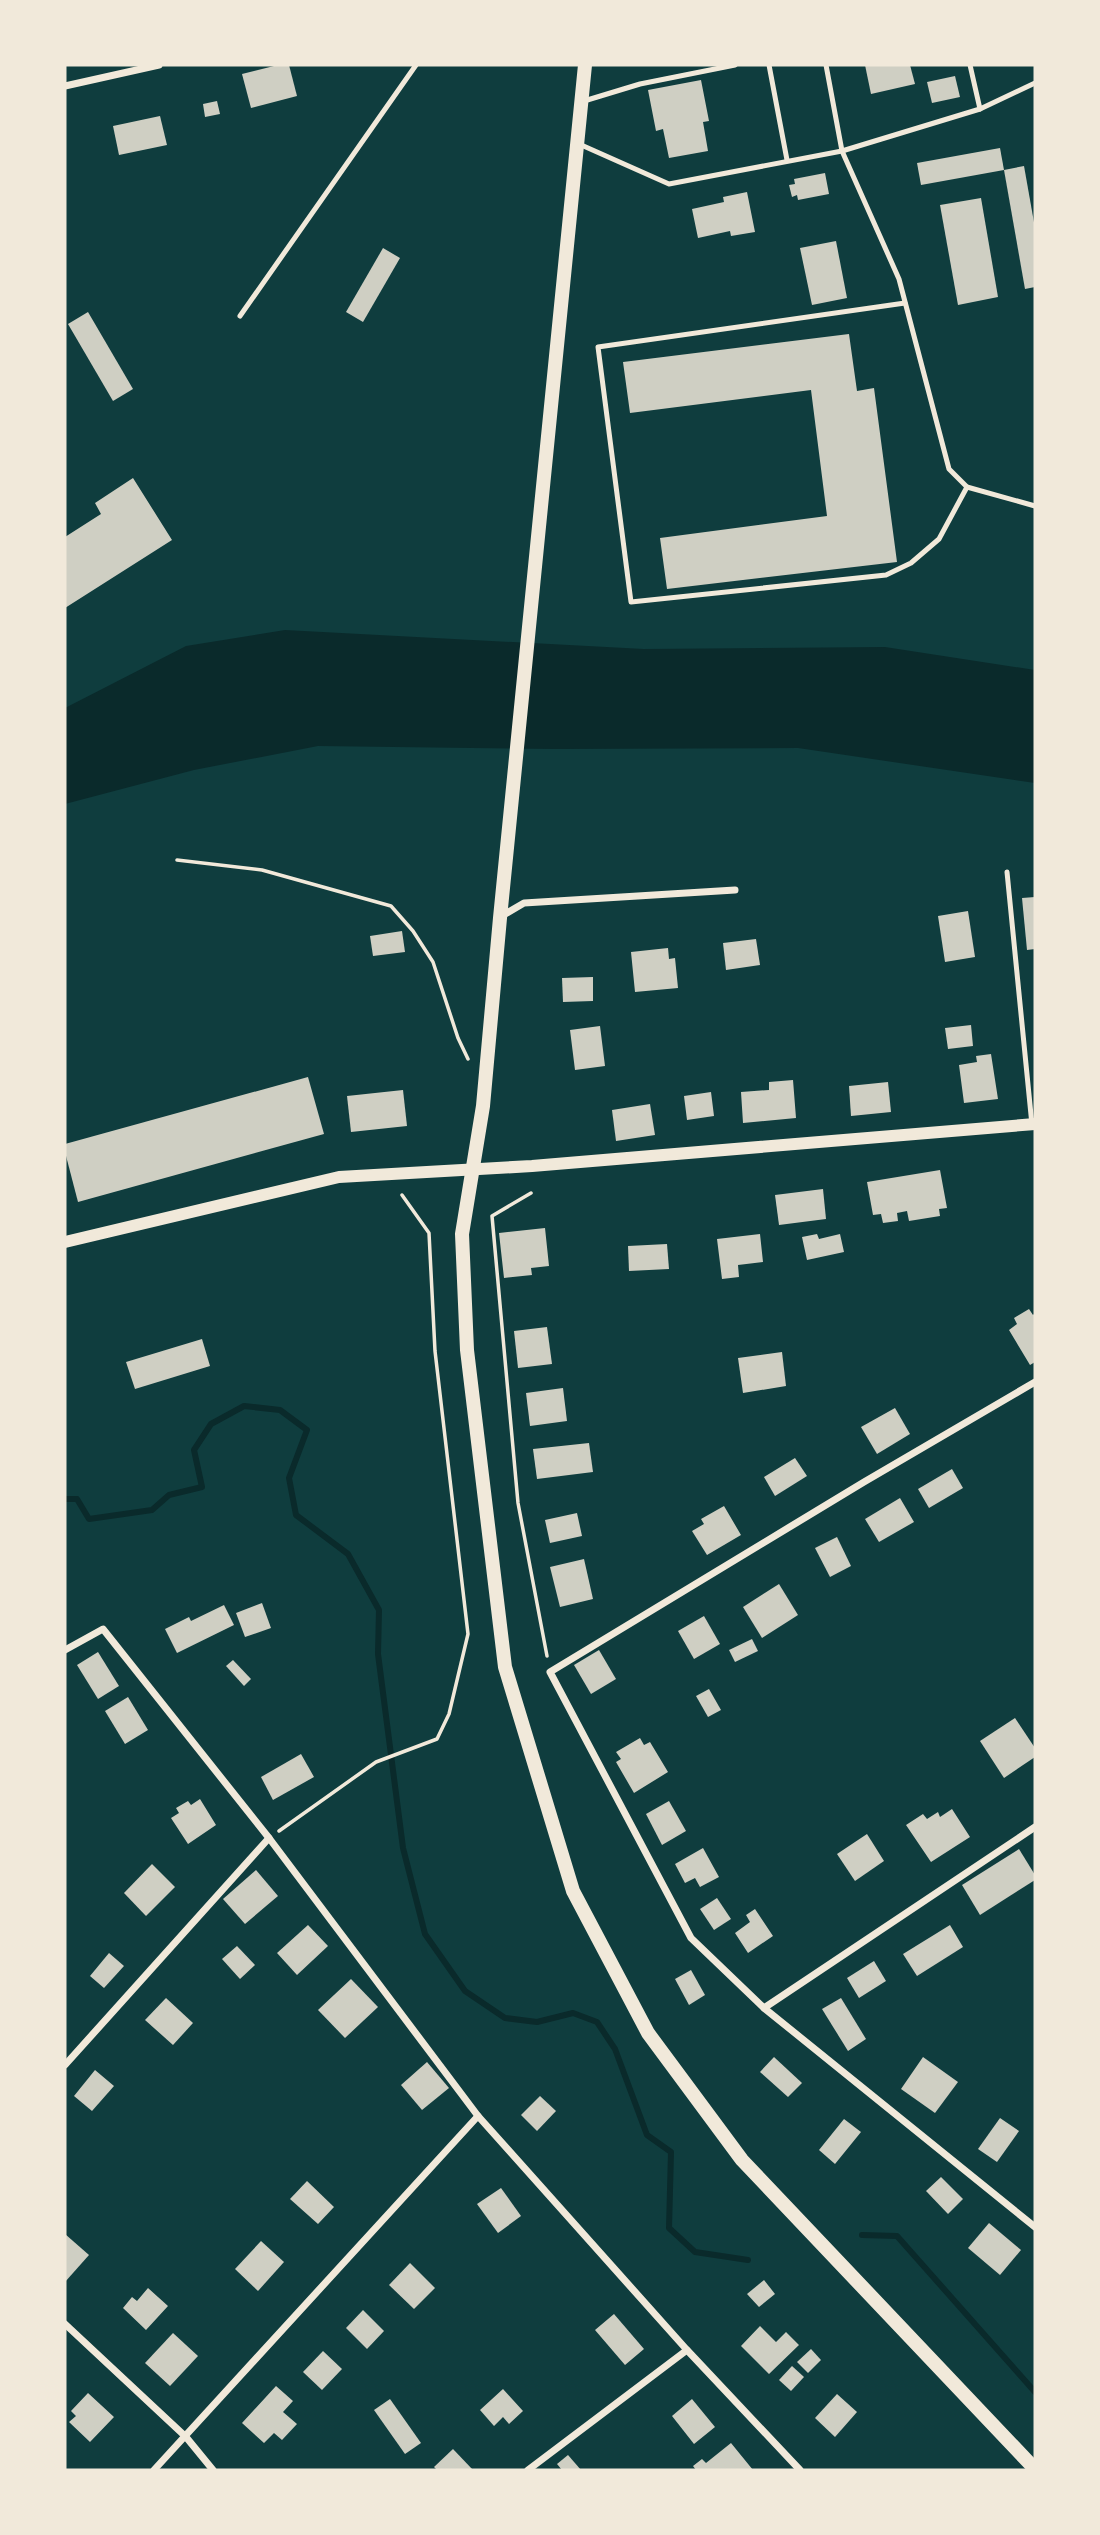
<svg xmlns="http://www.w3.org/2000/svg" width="1100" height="2535" font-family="Lato,sans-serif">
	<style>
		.water { fill: #0a2a2b }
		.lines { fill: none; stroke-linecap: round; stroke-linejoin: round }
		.stream { stroke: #0a2a2b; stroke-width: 6 }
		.building { fill: #cfcfc3 }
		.path { stroke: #f1e9da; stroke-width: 3.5 }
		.service { stroke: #f1e9da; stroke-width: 5 }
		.minor { stroke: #f1e9da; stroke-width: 7 }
		.tertiary { stroke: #f1e9da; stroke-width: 12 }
		.secondary { stroke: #f1e9da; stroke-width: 14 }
	</style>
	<rect width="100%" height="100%" fill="#0f3d3e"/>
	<!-- water -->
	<polygon class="water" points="285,630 644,649 885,647 1035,670 1035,783 798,748 556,749 318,746 194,770 65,804 65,708 186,646"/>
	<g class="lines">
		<!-- stream -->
		<g class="stream">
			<polyline points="65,1499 77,1499 89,1519 152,1510 169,1495 202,1487 194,1450 211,1424 244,1406 280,1410 307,1430 289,1478 296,1515 348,1554 379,1610 378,1654 403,1848 425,1934 465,1991 505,2018 537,2022 573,2013 597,2022 615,2049 647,2135 671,2152 669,2228 695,2252 748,2260"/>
			<polyline points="862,2235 897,2236 1035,2392"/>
		</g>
	</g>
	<!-- building -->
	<g class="building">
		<polygon points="278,65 289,65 297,96 251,108 242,74"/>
		<polygon points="865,65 910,65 915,84 871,94"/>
		<polygon points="955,76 960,97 932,103 927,82"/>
		<polygon points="701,80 709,121 703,122 708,151 669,158 663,129 656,131 648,90"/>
		<polygon points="217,101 220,114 205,117 203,104"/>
		<polygon points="160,116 167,145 119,155 113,126"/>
		<polygon points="1000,148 1004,170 921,185 917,163"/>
		<polygon points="1024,166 1035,228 1035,287 1025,289 1004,170"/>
		<polygon points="825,173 829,194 798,200 797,195 792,197 789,185 795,184 794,179"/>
		<polygon points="747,192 755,232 731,236 730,231 698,238 692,209 724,202 723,197"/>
		<polygon points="981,198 998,297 958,305 940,205"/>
		<polygon points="836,241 847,298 812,305 800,248"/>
		<polygon points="383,248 400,258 363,322 346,312"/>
		<polygon points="88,312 133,389 113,401 68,324"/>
		<polygon points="849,334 857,391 874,388 897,562 667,589 660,538 827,516 811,390 630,413 623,362"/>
		<polygon points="133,478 172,540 65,608 65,537 101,514 95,503"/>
		<polygon points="1035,897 1035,949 1027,950 1022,898"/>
		<polygon points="968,911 975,957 945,962 938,916"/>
		<polygon points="402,931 405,952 373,956 370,936"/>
		<polygon points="756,939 760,965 726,970 723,943"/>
		<polygon points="668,948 669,959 675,958 678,988 635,992 631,952"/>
		<polygon points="593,977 593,1001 563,1002 562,978"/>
		<polygon points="971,1025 973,1046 948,1049 945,1028"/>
		<polygon points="600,1026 605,1066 575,1070 570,1030"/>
		<polygon points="991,1054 998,1099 964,1103 959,1065 977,1062 976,1056"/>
		<polygon points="308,1077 324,1134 78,1202 65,1152 65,1144"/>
		<polygon points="793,1080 796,1118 743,1123 741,1092 769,1090 769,1082"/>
		<polygon points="888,1082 891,1112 851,1116 849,1086"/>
		<polygon points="403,1090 407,1126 351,1132 347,1096"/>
		<polygon points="711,1092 714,1116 687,1120 684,1096"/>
		<polygon points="650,1104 655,1135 616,1141 612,1110"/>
		<polygon points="940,1170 947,1208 939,1209 940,1216 909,1221 907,1211 897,1213 898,1221 883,1223 881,1214 873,1215 867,1182"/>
		<polygon points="823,1189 826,1219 779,1225 775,1195"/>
		<polygon points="545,1228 549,1266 531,1268 532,1275 504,1278 499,1233"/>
		<polygon points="760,1234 763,1262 738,1265 739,1277 722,1279 717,1239"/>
		<polygon points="817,1234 819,1239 840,1234 844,1252 807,1260 802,1237"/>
		<polygon points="667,1244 669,1269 629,1271 628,1246"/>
		<polygon points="1029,1309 1033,1315 1035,1313 1035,1362 1030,1365 1009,1330 1017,1324 1014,1318"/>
		<polygon points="547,1327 552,1364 518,1368 514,1331"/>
		<polygon points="202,1339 210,1366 135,1389 126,1362"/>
		<polygon points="782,1352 786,1386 743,1393 738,1358"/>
		<polygon points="563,1388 567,1421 530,1426 526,1393"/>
		<polygon points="895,1408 910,1434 877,1454 861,1427"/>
		<polygon points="589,1443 593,1472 537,1479 533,1449"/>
		<polygon points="795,1458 807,1476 775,1496 764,1477"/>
		<polygon points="952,1469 963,1488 929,1508 918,1489"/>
		<polygon points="900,1498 914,1522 879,1542 865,1519"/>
		<polygon points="724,1506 741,1535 707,1555 692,1531 704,1524 701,1519"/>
		<polygon points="577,1513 582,1536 550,1543 545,1520"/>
		<polygon points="837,1537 851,1566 830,1577 815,1548"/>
		<polygon points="584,1559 593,1599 560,1607 550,1567"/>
		<polygon points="779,1584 798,1615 762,1638 743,1607"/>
		<polygon points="262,1603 271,1628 245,1637 236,1613"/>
		<polygon points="224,1605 234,1625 177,1653 165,1629 189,1617 191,1621"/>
		<polygon points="704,1616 720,1644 694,1659 678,1631"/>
		<polygon points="752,1639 758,1651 735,1662 729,1650"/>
		<polygon points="599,1650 616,1679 591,1694 574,1665"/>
		<polygon points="98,1652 119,1686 98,1699 77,1665"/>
		<polygon points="233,1660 251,1679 244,1686 226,1666"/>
		<polygon points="709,1689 721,1710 708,1717 696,1696"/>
		<polygon points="128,1697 148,1730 125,1744 105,1711"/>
		<polygon points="1015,1718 1035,1748 1035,1757 1004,1778 980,1741"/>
		<polygon points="640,1738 644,1745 650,1742 668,1772 634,1793 616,1762 621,1759 616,1752"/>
		<polygon points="301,1754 314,1777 273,1800 261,1777"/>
		<polygon points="200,1799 216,1825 188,1844 171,1818 179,1813 176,1808 188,1801 191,1805"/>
		<polygon points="669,1801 686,1831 662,1845 646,1814"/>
		<polygon points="952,1809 970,1837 931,1862 906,1825 923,1814 927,1819 938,1812 940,1817"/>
		<polygon points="867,1834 884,1861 855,1881 837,1854"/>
		<polygon points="703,1848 719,1877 700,1887 695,1878 685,1883 675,1864"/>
		<polygon points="1019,1849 1035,1875 1035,1880 980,1915 962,1885"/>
		<polygon points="152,1864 175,1887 146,1916 124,1893"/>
		<polygon points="256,1870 278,1896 245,1924 223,1899"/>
		<polygon points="717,1898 731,1919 714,1930 700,1909"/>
		<polygon points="755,1909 773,1936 748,1953 735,1933 750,1922 746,1915"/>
		<polygon points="308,1925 328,1946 297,1975 277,1953"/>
		<polygon points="950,1925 963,1947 917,1976 903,1954"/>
		<polygon points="237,1946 255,1965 240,1979 222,1959"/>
		<polygon points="109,1953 124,1966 104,1988 90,1976"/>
		<polygon points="874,1961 886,1981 859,1998 847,1978"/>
		<polygon points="691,1970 705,1995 689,2005 675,1979"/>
		<polygon points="351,1979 378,2007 345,2038 318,2010"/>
		<polygon points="166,1998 193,2023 173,2045 145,2020"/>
		<polygon points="841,1998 866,2039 848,2051 822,2009"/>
		<polygon points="774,2057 802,2083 788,2097 760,2072"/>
		<polygon points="923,2057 958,2082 935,2113 901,2089"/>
		<polygon points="427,2062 449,2088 422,2110 401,2085"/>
		<polygon points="95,2070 114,2086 92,2111 74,2096"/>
		<polygon points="540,2096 556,2111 537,2131 521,2115"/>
		<polygon points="1000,2118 1019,2131 997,2162 978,2149"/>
		<polygon points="844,2119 861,2132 835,2164 819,2150"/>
		<polygon points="941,2177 963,2199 948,2214 926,2191"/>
		<polygon points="307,2181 334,2207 318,2224 290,2199"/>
		<polygon points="501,2188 521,2216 498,2233 477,2204"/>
		<polygon points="989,2223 1021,2250 1000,2275 968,2248"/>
		<polygon points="65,2234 89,2255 65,2282"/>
		<polygon points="261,2241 284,2262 258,2291 235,2269"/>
		<polygon points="410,2263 435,2288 414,2309 389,2285"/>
		<polygon points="764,2280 775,2294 759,2307 747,2294"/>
		<polygon points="148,2288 168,2306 146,2330 123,2308 132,2297 137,2301"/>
		<polygon points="363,2310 384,2331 367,2349 346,2328"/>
		<polygon points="614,2314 644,2349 625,2365 595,2330"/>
		<polygon points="760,2326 776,2342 786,2332 799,2345 769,2374 741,2346"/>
		<polygon points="173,2333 198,2356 170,2386 145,2363"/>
		<polygon points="811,2349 821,2360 808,2373 797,2362"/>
		<polygon points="323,2351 342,2369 322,2390 303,2372"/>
		<polygon points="792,2366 804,2377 791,2391 779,2380"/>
		<polygon points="276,2386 293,2401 283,2412 297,2424 282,2440 274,2433 264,2443 242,2423"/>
		<polygon points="503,2389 523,2411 509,2424 503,2417 494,2426 480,2410"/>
		<polygon points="88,2393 114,2417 90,2442 69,2422 76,2416 71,2411"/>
		<polygon points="837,2394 857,2412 835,2437 815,2418"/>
		<polygon points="390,2399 421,2443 405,2454 374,2410"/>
		<polygon points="692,2399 715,2427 694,2444 672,2416"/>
		<polygon points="731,2443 753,2470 696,2470 693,2466 702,2459 706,2463"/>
		<polygon points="453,2449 473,2470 437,2470 434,2467"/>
		<polygon points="568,2455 581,2470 562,2470 557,2464"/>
	</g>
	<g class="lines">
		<!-- path -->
		<g class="path">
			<polyline points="177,860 262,870 391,906 413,931 433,962 458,1038 468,1059"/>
			<polyline points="531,1193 492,1216 518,1503 547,1656"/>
			<polyline points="279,1831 376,1762 437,1739 449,1714 468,1634 435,1351 429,1233 402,1195"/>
		</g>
		<!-- service -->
		<g class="service">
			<polyline points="769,65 787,160"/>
			<polyline points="826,65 842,151 899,279 949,469 967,487 1035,506"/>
			<polyline points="970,65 980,109"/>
			<polyline points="584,101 640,84 735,65"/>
			<polyline points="579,144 669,184 842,151 980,109 1035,83"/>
			<polyline points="905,303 598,347 631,602 886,575 911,563 939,539 967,487"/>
			<polyline points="240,316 416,65"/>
			<polyline points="1007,872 1032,1125"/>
		</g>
		<!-- minor -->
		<g class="minor">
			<polyline points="65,86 159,65"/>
			<polyline points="500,917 524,903 735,890"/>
			<polyline points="1035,1382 864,1482 550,1672 691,1938 764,2008 1035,2227"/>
			<polyline points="65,1650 103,1629 269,1838 478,2116 687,2350 800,2470"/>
			<polyline points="764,2008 1035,1827"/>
			<polyline points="65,2065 269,1838"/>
			<polyline points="65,2324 186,2437 213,2470"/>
			<polyline points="154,2470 478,2116"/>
			<polyline points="528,2470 687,2350"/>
		</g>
		<!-- tertiary -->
		<polyline class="tertiary" points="65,1242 339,1177 532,1166 1035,1124"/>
		<!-- secondary -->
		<polyline class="secondary" points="585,65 500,918 483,1106 462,1234 467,1350 505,1667 573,1891 648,2033 742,2160 1035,2469"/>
	</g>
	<!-- border -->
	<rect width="1100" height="2535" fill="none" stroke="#f1e9da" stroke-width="133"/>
</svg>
